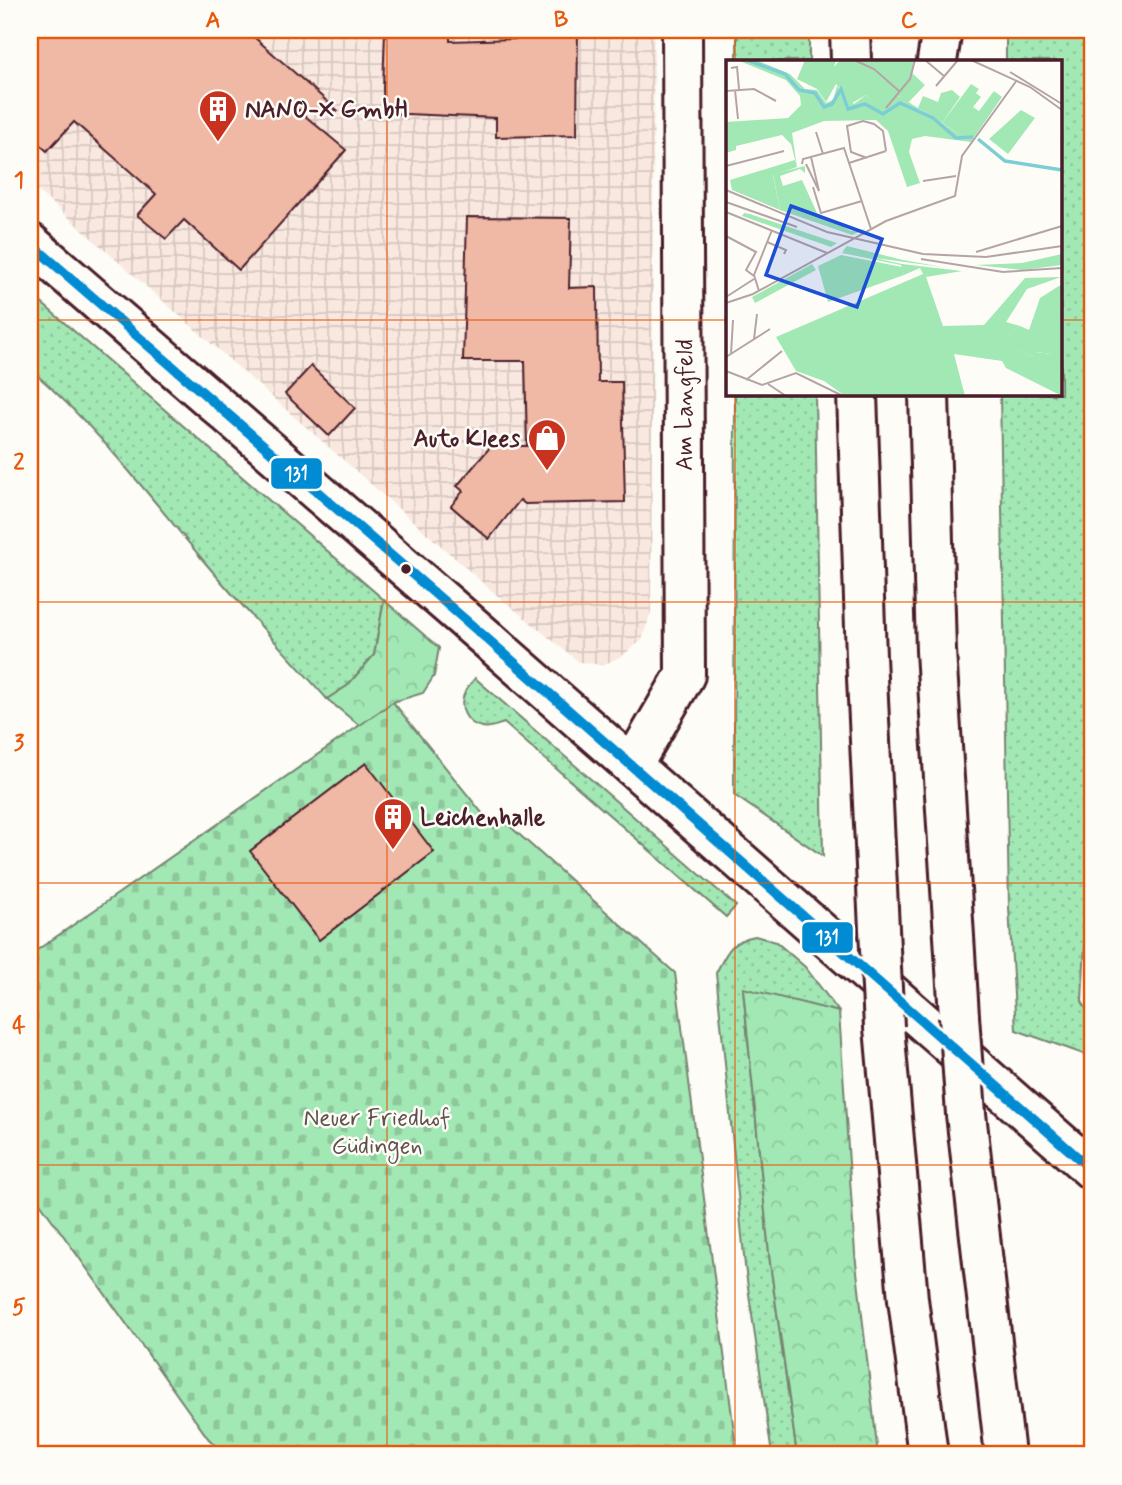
<svg xmlns="http://www.w3.org/2000/svg" width="1122" height="1485" font-family="Mynerve,sans-serif">
	<style>
		.industrial { fill: url(#industrial-grid) }
		.grass { fill: url(#grass-dots); stroke: #768470; stroke-width: 2 }
		.forest { fill: url(#forest-crowns); stroke: #768470; stroke-width: 2 }
		.cemetery { fill: url(#cemetery-stones); stroke: #768470; stroke-width: 2 }
		.building { fill: #f0b9a6; stroke: #4a1f2b; stroke-width: 2 }
		.lines { fill: none; stroke-linecap: round; stroke-linejoin: round }
		.minor-casing { stroke: #4a1f2b; stroke-width: 44 }
		.tertiary-casing { stroke: #4a1f2b; stroke-width: 44 }
		.motorway-casing { stroke: #4a1f2b; stroke-width: 44 }
		.minor { stroke: #fdfcf7; stroke-width: 38 }
		.tertiary { stroke: #fdfcf7; stroke-width: 38 }
		.motorway { stroke: #fdfcf7; stroke-width: 38 }
		.motorway-bridge-casing { stroke: #4a1f2b; stroke-width: 44; stroke-linecap: butt }
		.motorway-bridge { stroke: #fdfcf7; stroke-width: 38 }
		.bus-1-casing { stroke: #fdfcf7; stroke-width: 16 }
		.bus-1 { stroke: #008bd2; stroke-width: 10 }
		.grid { fill: none; stroke: #e8590c; stroke-width: 2; stroke-opacity: 0.55 }
		.bus-dot { fill: #4a1f2b; stroke: #fdfcf7; stroke-width: 2.5 }
		.labels { text-anchor: middle; stroke-width: 5; stroke-linejoin: round; paint-order: stroke }
		.poi-label { font-size: 24px; font-weight: bold; fill: #4a1f2b; stroke: #fdfcf7; text-anchor: start }
		.street-label { font-size: 24px; fill: #4a1f2b; stroke: #fdfcf7 }
		.park-label { font-size: 24px; fill: #60514d; stroke: #fdfcf7 }
		.inset-river { fill: none; stroke: #7dced4; stroke-width: 3.5 }
		.inset-road { fill: none; stroke: #b5a4a5; stroke-width: 2 }
		.view { fill: #1d4ed8; fill-opacity: 0.15; stroke: #1d4ed8; stroke-width: 3.5 }
		.inset-edge { fill: none; stroke: #4a1f2b; stroke-width: 3.5 }
		.line-badge { stroke: #fdfcf7; stroke-width: 2.5 }
		.badge-label { font-size: 19px; text-anchor: middle; font-weight: bold; fill: #fff }
		.neatline { fill: none; stroke: #e8590c; stroke-width: 2.5 }
		.grid-label { font-size: 23px; text-anchor: middle; font-weight: bold; fill: #e8590c }
	</style>
	<defs>
		<pattern id="industrial-grid" width="8" height="8" patternUnits="userSpaceOnUse" patternTransform="scale(1.75)"><rect width="8" height="8" fill="#f9e8df"/><path d="M0 4h8M4 0v8" fill="none" stroke="#d7c7c0"/></pattern>
		<pattern id="grass-dots" width="8" height="8" patternUnits="userSpaceOnUse" patternTransform="scale(1.75)"><rect width="8" height="8" fill="#a2e8b4"/><path d="M2 2h.1M6 6h.1" fill="none" stroke="#8dc79b" stroke-width="1.8" stroke-linecap="round"/></pattern>
		<pattern id="forest-crowns" width="20" height="18" patternUnits="userSpaceOnUse" patternTransform="scale(1.75)"><rect width="20" height="18" fill="#a2e8b4"/><path d="M2 6a3 3 0 1 1 6 0M12 15a3 3 0 1 1 6 0" fill="none" stroke="#8dc79b"/></pattern>
		<pattern id="cemetery-stones" width="16" height="16" patternUnits="userSpaceOnUse" patternTransform="scale(1.75)"><rect width="16" height="16" fill="#a2e8b4"/><path d="M2 7V4a2 2 0 0 1 4 0v3zM10 15v-3a2 2 0 0 1 4 0v3z" fill="#8dc79b"/></pattern>
	</defs>
	<rect width="100%" height="100%" fill="#fdfcf7"/>
	<filter id="ink" filterUnits="userSpaceOnUse"><feTurbulence type="fractalNoise" baseFrequency=".0143" numOctaves="2"/><feDisplacementMap in="SourceGraphic" scale="14" xChannelSelector="R" yChannelSelector="G"/><feConvolveMatrix kernelMatrix="1 2 1 2 8 2 1 2 1" color-interpolation-filters="sRGB"/></filter>
	<g filter="url(#ink)">
		<!-- industrial -->
		<polygon class="industrial" points="30,30 654,30 651,612 642,640 622,656 603,665 579,662 499,597 30,184"/>
		<!-- grass -->
		<g class="grass">
			<rect x="737" y="30" width="72" height="31"/>
			<polygon points="1006,30 1092,30 1092,813 1082,1001 1092,1020 1092,1057 1016,1030 1009,907 1000,394 1061,394 1061,61 1006,61"/>
			<path d="M30 293 384 600 374 655 347 686 327 699C285 652 242 607 202 559 147 493 95 425 30 369Z"/>
			<polygon points="735,394 815,394 823,856 734,795"/>
			<path d="M475 678 736 906 726 917 504 723C497 725 490 729 482 727 465 724 458 706 465 692 467 687 472 682 475 678Z"/>
			<path d="M755 936 776 942 805 967 839 1012 743 989 770 1263 797 1455H772L745 1266 716 973C727 952 730 941 755 936Z"/>
		</g>
		<!-- forest -->
		<g class="forest">
			<polygon points="384,600 439,648 434,676 423,693 393,702 360,726 327,699 347,686 374,655"/>
			<polygon points="743,988 839,1012 855,1254 878,1455 797,1455 770,1263"/>
		</g>
		<!-- cemetery -->
		<polygon class="cemetery" points="393,702 494,828 504,821 675,973 737,1455 224,1455 208,1438 30,1189 30,955"/>
		<!-- building -->
		<g class="building">
			<polygon points="30,30 246,30 338,111 298,110 346,150 239,270 184,220 166,239 137,215 156,194 74,122 47,151 30,136"/>
			<polygon points="385,30 450,30 450,41 515,39 515,30 578,30 577,135 496,137 496,118 384,113 383,89"/>
			<polygon points="467,217 571,218 569,288 597,287 598,382 622,382 625,502 525,504 520,500 489,539 451,506 463,491 457,486 491,446 527,446 525,361 463,361"/>
			<polygon points="311,366 355,408 329,436 285,394"/>
			<polygon points="366,763 434,852 319,940 250,851"/>
		</g>
		<g class="lines">
			<defs>
				<polyline id="minor" points="632,766 685,675 682,30"/>
				<polyline id="tertiary" points="30,243 485,637 1092,1170"/>
				<g id="motorway">
					<polyline points="850,30 851,61"/>
					<polyline points="937,61 942,30"/>
					<polyline points="857,394 866,657 879,929"/>
					<polyline points="929,394 936,651 959,1016"/>
					<polyline points="884,1027 908,1299 928,1455"/>
					<polyline points="966,1114 1005,1455"/>
				</g>
			</defs>
			<!-- minor casing -->
			<use href="#minor" class="minor-casing"/>
			<!-- tertiary casing -->
			<use href="#tertiary" class="tertiary-casing"/>
			<!-- motorway casing -->
			<use href="#motorway" class="motorway-casing"/>
			<!-- minor -->
			<use href="#minor" class="minor"/>
			<!-- tertiary -->
			<use href="#tertiary" class="tertiary"/>
			<!-- motorway -->
			<use href="#motorway" class="motorway"/>
			<defs>
				<g id="motorway-bridge">
					<polyline points="879,929 884,1027"/>
					<polyline points="959,1016 966,1114"/>
				</g>
			</defs>
			<!-- motorway-bridge casing -->
			<use href="#motorway-bridge" class="motorway-bridge-casing"/>
			<!-- motorway-bridge -->
			<use href="#motorway-bridge" class="motorway-bridge"/>
			<defs>
				<polyline id="bus-1" points="30,243 485,637 1092,1170"/>
			</defs>
			<!-- bus-1 casing -->
			<use href="#bus-1" class="bus-1-casing"/>
			<!-- bus-1 -->
			<use href="#bus-1" class="bus-1"/>
		</g>
	</g>
	<!-- grid -->
	<path class="grid" d="M387 30V1455M735 30V61M30 320H728M1061 320H1092M735 394V1455M30 602H1092M30 883H1092M30 1165H1092"/>
	<!-- icons -->
	<defs>
		<symbol id="building-pin" viewBox="-11 -11 22 30"><path d="M0 17L-7.5 6A9.5 9.5 0 1 1 7.5 6Z" fill="#c8321e" stroke="#fdfcf7"/><path d="M-4-6H4V6H1V3H-1V6H-4ZM-2.5-4.3h1.7v1.8h-1.7ZM.8-4.3h1.7v1.8H.8ZM-2.5-1h1.7V.8h-1.7ZM.8-1h1.7V.8H.8Z" fill="#fff"/></symbol>
		<symbol id="shop-pin" viewBox="-11 -11 22 30"><path d="M0 17L-7.5 6A9.5 9.5 0 1 1 7.5 6Z" fill="#c8321e" stroke="#fdfcf7"/><path d="M-5-2.5h2.3a2.7 3.5 0 0 1 5.4 0H5L5.5 6h-11ZM-1.5-2.5h3a1.5 2.3 0 0 0-3 0Z" fill="#fff"/></symbol>
	</defs>
	<g fill-rule="evenodd">
		<use href="#building-pin" x="196" y="87" width="44" height="60"/>
		<use href="#shop-pin" x="525" y="416" width="44" height="60"/>
		<use href="#building-pin" x="371" y="795" width="44" height="60"/>
	</g>
	<!-- markers -->
	<circle class="bus-dot" cx="406" cy="569" r="6"/>
	<g class="labels">
		<!-- poi labels -->
		<g class="poi-label">
			<text x="245" y="117">NANO-X GmbH</text>
			<text x="520" y="446" text-anchor="end">Auto Klees</text>
			<text x="420" y="825">Leichenhalle</text>
		</g>
		<!-- street labels -->
		<g class="street-label">
			<text transform="translate(684 405) rotate(-90)" y="8">Am Langfeld</text>
		</g>
		<!-- park labels -->
		<g class="park-label">
			<text x="377" y="1125">Neuer Friedhof<tspan x="377" dy="28">Güdingen</tspan></text>
		</g>
	</g>
	<!-- overview -->
	<g transform="translate(726 60)">
		<rect width="336" height="336" fill="#fdfcf7"/>
		<path d="M245 24 253 29 250 33 255 37 247 47 253 51 268 31 276 37 251 73 233 74 216 63ZM79 106V113L74 109 54 116 57 126 76 120 91 153 125 171 140 169 126 175 54 150 47 114ZM18 153 24 154 111 183 105 187 16 156ZM121 186 117 191 176 204 236 211 200 217 217 266 258 265 299 218 335 217 301 229 280 262 294 266 274 281 307 297 309 292 325 294 336 336 280 308 276 301 228 294 239 336H119L98 321 70 311 50 277 197 214 194 208 178 215 175 205 116 193ZM86 204 90 210 29 243 26 237Z" fill="#a2e8b4"/>
		<path d="M11 0H30L64 14 79 29 91 30 100 43 107 40 111 26 128 44 140 35 153 48 173 36 233 74 237 69 251 73 245 82 199 76 186 79 183 92 194 123 181 127 162 71 150 60 98 61 66 73 71 107 65 84 56 75 10 86V90L0 93V62L62 58 75 45 74 36 60 20ZM121 186 177 200 216 207 134 196 117 191ZM336 194V205L297 210 250 205 296 203ZM336 224V334L319 318 325 294 310 292 307 297 273 281 294 266 303 270 314 238Z" fill="#a2e8b4"/>
		<path d="M115 195 176 207 178 215 102 242 92 206Z" fill="#a2e8b4"/>
		<path d="M79 0H110L108 7 114 0H189L186 13 199 25 182 43 173 36 162 51 152 48 140 35 126 43 110 24 100 42 91 29 71 19ZM226 30 234 37 216 63 192 48 197 36 212 42 215 33ZM295 50 309 58 282 94 263 79ZM69 100 71 107 47 115 54 150 6 130 4 120Z" fill="#a2e8b4"/>
		<path class="inset-river" d="M21 0 59 14 73 30 89 33 98 47 106 44 115 29 122 49 139 44 157 54 174 43 207 58 230 78 247 77M252 79 279 101 336 110"/>
		<path class="inset-road" d="M128 0 148 9 173 31M199 0 218 16M245 0 304 27 336 50M5 8 11 7 13 29M284 12 336 44M210 26 232 0M9 30 12 59M0 31 28 29 50 41M160 48 184 19 189 0M90 72 97 94M141 98 125 92 121 66 137 61 148 64 157 71 160 91M123 103 160 91M76 104 77 99 118 88 145 169M80 104 93 131 85 97M0 106 58 91M197 121 230 116M87 127 95 153 136 141M0 130 101 172 197 194 260 197 336 186M0 142 71 167M0 152 101 193M0 176 30 192 20 210 28 216M41 182 60 190 58 194M250 192 336 166M195 199 277 212 336 208M33 231 28 215 46 170M0 237 28 219M0 243 27 234 160 161 229 136 236 96 291 20M28 279 31 254M5 294 7 260M0 297 44 269M0 311 36 325 70 313 117 336M20 320 56 291M42 324 60 336"/>
		<path class="view" d="M65 146 156 179 131 247 40 215Z"/>
		<rect width="336" height="336" class="inset-edge"/>
	</g>
	<g class="line-badge">
		<rect x="270" y="457" width="53" height="33" rx="7" fill="#008bd2"/>
		<rect x="801" y="921" width="53" height="33" rx="7" fill="#008bd2"/>
	</g>
	<g class="badge-label">
		<text x="296" y="480">131</text>
		<text x="827" y="944">131</text>
	</g>
	<!-- margin -->
	<rect width="1122" height="1485" fill="none" stroke="#fdfcf7" stroke-width="77"/>
	<rect x="38" y="38" width="1046" height="1408" class="neatline"/>
	<g class="grid-label">
		<text x="213" y="27">A</text>
		<text x="561" y="27">B</text>
		<text x="909" y="27">C</text>
		<text x="19" y="187">1</text>
		<text x="19" y="469">2</text>
		<text x="19" y="750">3</text>
		<text x="19" y="1032">4</text>
		<text x="19" y="1314">5</text>
	</g>
</svg>
